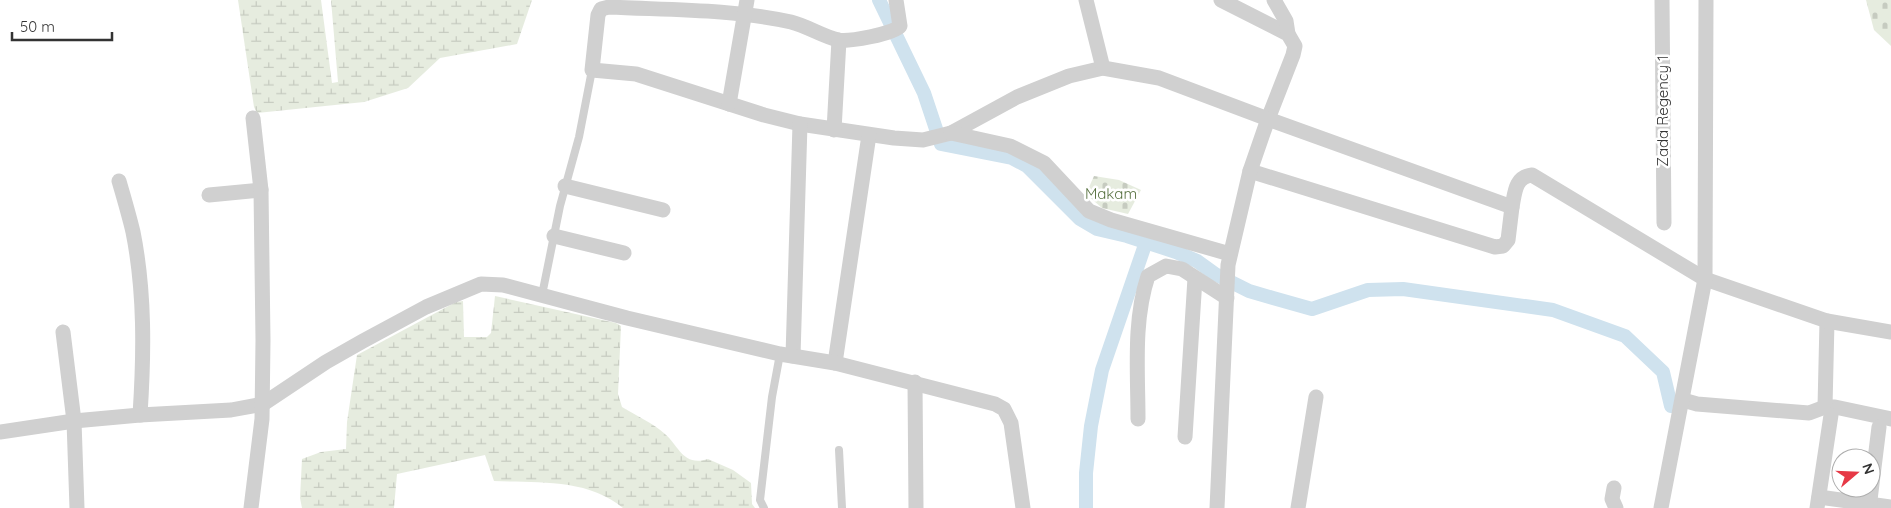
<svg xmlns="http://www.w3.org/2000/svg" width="1891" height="508" font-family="Quicksand,sans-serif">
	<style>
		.wetland { fill: url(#wetland-marsh) }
		.cemetery { fill: url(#cemetery-stones) }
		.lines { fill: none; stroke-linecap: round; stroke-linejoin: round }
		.canal { stroke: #cfe2ee; stroke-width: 14 }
		.service { stroke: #d0d0d0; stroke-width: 8 }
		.minor { stroke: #d0d0d0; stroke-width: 15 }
		.labels { text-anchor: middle; stroke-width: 5; stroke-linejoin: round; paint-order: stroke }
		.street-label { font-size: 15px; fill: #333; stroke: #fff }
		.park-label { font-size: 15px; fill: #56703f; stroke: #fff }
	</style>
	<defs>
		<pattern id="wetland-marsh" width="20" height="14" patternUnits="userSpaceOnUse" patternTransform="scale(1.25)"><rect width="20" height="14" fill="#e6ecdf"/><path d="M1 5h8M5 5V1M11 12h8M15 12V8" fill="none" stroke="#c6cbc0"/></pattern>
		<pattern id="cemetery-stones" width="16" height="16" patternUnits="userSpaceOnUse" patternTransform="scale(1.25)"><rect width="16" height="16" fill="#e6ecdf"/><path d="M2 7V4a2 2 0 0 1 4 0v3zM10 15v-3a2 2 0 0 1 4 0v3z" fill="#c6cbc0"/></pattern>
	</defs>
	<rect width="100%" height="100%" fill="#fff"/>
	<!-- wetland -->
	<g class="wetland">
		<polygon points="238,0 321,0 332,83 338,82 331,0 532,0 517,44 440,58 408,88 364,102 257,113 254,107"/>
		<path d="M495 296 616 323 621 326 618 394 622 407C635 415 653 423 665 434 679 446 683 467 708 459L733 470 751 483 752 504 755 508H623C587 478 538 483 494 481L485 455 397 474 394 508H302L300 498 302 459 321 452 346 449 347 422 357 355 456 302 463 301 464 337H487L491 333Z"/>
	</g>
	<!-- cemetery -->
	<g class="cemetery">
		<polygon points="1866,0 1891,0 1891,46 1874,30"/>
		<polygon points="1094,176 1119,180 1141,190 1128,214 1102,208 1086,194"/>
	</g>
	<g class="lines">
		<!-- canal -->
		<g class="canal">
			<polyline points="879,0 924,93 941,144 1012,158 1027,166 1080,219 1097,229 1127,236 1176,252 1197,261 1215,274 1249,291 1273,298 1312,309 1368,290 1403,289 1553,310 1625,336 1663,372 1671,406"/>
			<polyline points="1086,508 1086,473 1091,426 1102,370 1146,242"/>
		</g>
		<!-- service -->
		<g class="service">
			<polyline points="542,295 560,206 579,137 592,70"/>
			<polyline points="839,450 842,508"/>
			<polyline points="764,508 760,500 772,397 780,354"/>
		</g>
		<!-- minor -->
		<g class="minor">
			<path d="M896 0 900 26C894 34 848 42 838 40 822 36 807 26 791 22 732 9 669 10 609 7L601 9 598 15 592 70 636 74 764 115 800 124 894 138 923 140 951 133 1017 97 1069 76 1103 68 1159 78 1268 119 1293 55 1295 46 1288 34 1221 0"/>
			<polyline points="1086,0 1103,68"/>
			<polyline points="1274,0 1286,21 1288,34"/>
			<polyline points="1662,0 1664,223"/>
			<polyline points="729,104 747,0"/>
			<polyline points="834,130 839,40"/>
			<polyline points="951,133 1010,146 1044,163 1089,211 1111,220 1230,254"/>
			<polyline points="1250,171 1495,247 1503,246 1508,240 1512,207"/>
			<path d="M119 181C124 198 129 215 133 232 145 292 144 354 140 415"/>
			<polyline points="565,186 663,210"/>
			<polyline points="209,195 261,190"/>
			<polyline points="554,236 624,253"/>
			<polyline points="63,332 74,421 77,508"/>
			<polyline points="793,356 800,124"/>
			<polyline points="835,363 869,135"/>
			<polyline points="915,382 916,508"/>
			<polyline points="1683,400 1697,404 1809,413 1825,407 1835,407 1891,419"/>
			<polyline points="1825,407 1827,321"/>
			<path d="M1138 419C1138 372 1133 321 1148 276L1166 266 1182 269 1227 298"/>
			<polyline points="0,432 74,421 140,415 231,410 263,404 326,362 363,341 426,307 481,284 503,285 627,318 780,354 835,363 995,404 1004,409 1011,423 1023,508"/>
			<polyline points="1185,437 1195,278"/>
			<polyline points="1614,488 1612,499 1616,508"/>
			<polyline points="1819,497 1891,507"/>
			<polyline points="251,508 262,419 263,340 261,190 253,118"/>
			<path d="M1217 508 1228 265 1250 171 1268 119 1512 207C1515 192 1515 177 1532 175L1705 279 1827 321 1891 332"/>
			<polyline points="1298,508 1316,397"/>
			<polyline points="1661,508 1705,279 1706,0"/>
			<polyline points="1817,508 1831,415"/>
			<polyline points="1869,508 1879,427"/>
		</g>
	</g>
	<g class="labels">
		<!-- street labels -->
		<g class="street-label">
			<text transform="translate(1663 111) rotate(-90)" y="5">Zada Regency 1</text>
		</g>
		<!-- park labels -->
		<g class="park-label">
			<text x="1111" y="199">Makam</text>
		</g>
	</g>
	<!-- north arrow -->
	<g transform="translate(1856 473) rotate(71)"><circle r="24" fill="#ffffff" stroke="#adadad"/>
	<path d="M0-4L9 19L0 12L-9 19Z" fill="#e63946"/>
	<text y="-8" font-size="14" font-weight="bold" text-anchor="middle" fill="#333333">N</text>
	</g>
	<!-- scale -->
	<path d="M12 32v8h100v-8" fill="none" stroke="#333333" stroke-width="2.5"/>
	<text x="20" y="32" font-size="15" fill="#333333" stroke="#ffffff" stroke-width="4" paint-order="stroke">50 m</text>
</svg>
